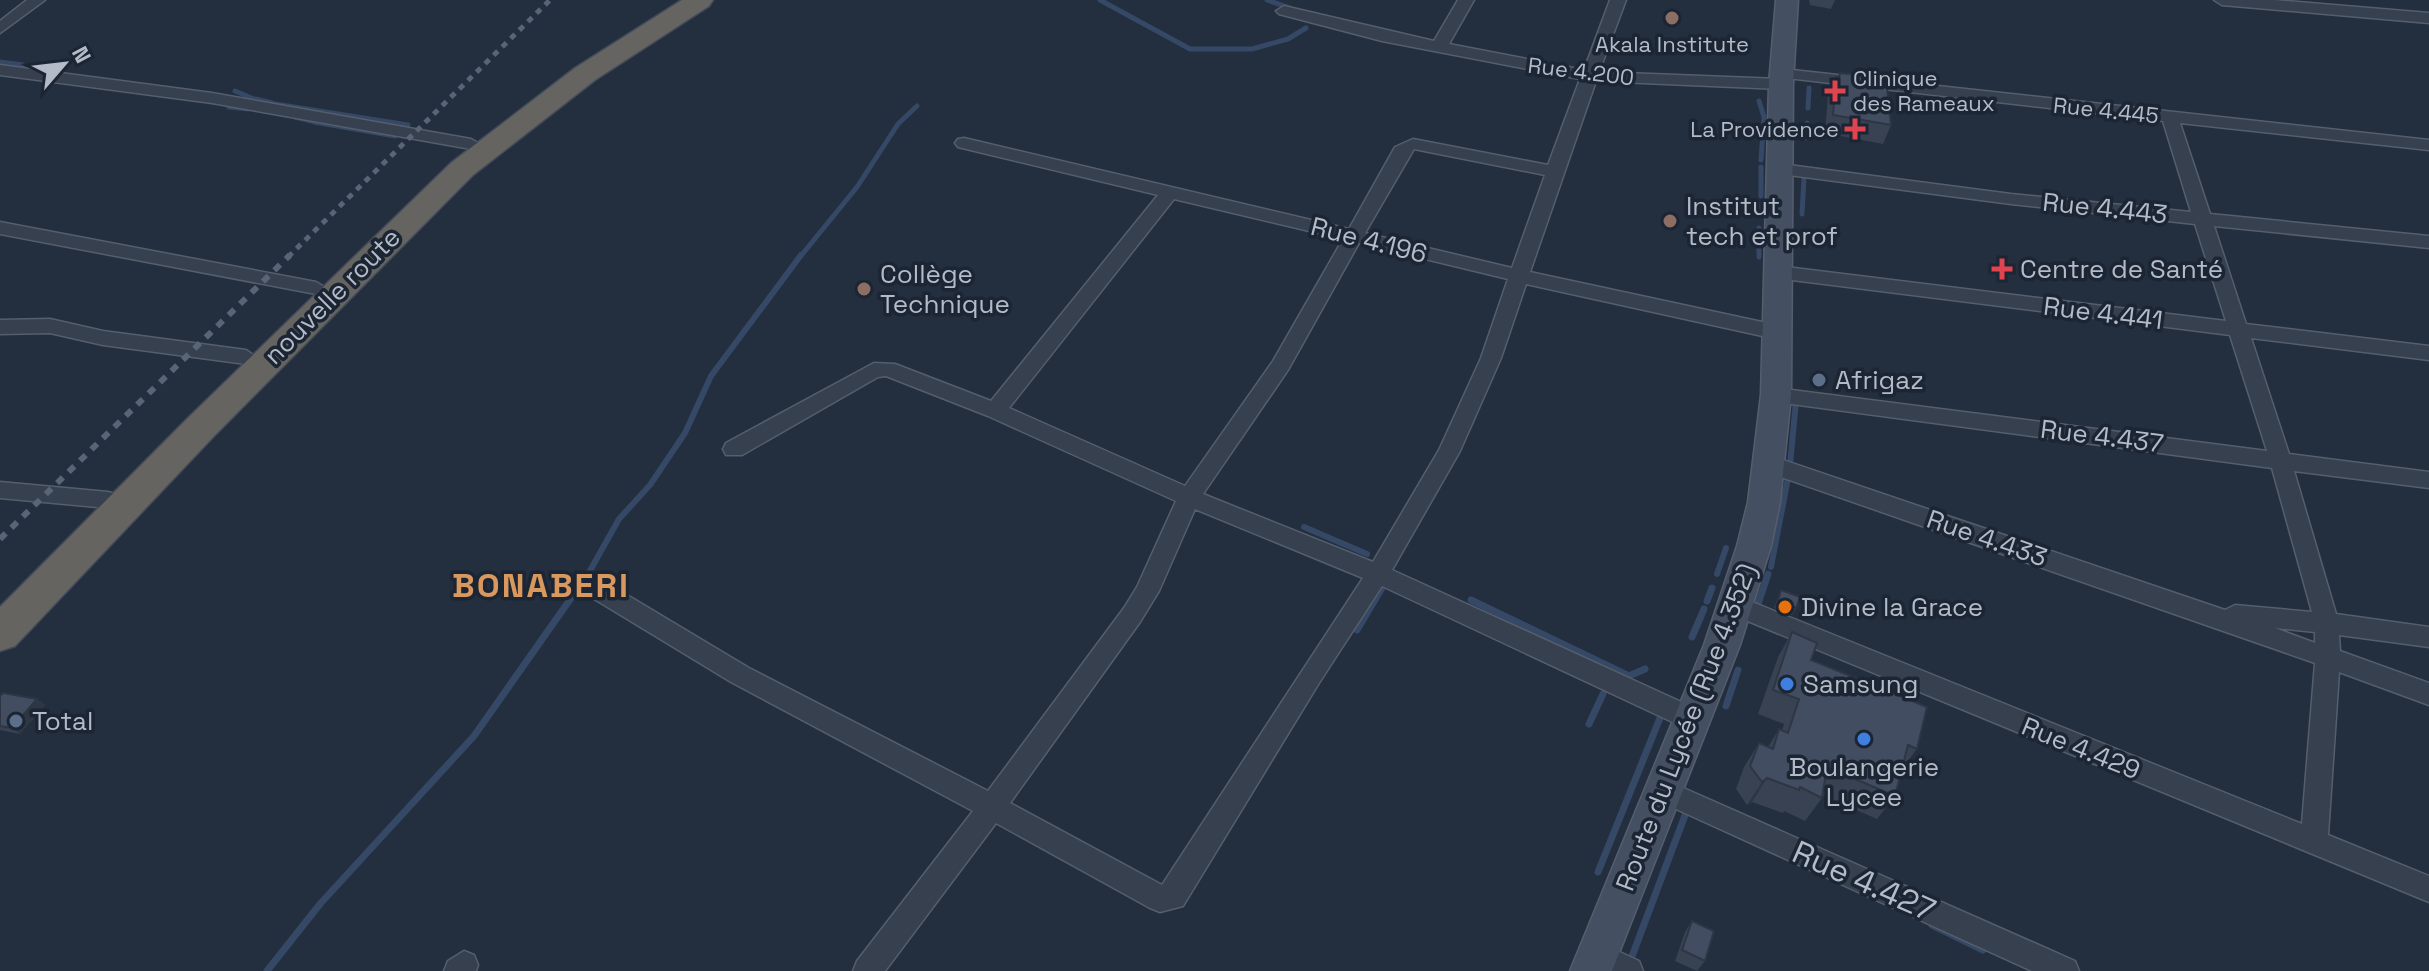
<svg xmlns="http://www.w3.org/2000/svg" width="2429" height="971" font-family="'Space Grotesk',sans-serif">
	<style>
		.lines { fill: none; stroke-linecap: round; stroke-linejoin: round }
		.stream-far2 { stroke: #354866; stroke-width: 5 }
		.stream-far1 { stroke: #354866; stroke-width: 6 }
		.stream { stroke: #354866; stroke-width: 7 }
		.minor-casing { stroke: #555e6c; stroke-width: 3 }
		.secondary-casing { stroke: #555e6c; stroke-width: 3 }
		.trunk-casing { stroke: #424b59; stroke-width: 3 }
		.minor { fill: #37404e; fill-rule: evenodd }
		.secondary { fill: #454f62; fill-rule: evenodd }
		.trunk { fill: #656461; fill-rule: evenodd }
		.rail-far1 { stroke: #596476; stroke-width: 5; stroke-dasharray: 6 6; stroke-linecap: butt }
		.rail { stroke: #596476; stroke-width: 6; stroke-dasharray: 8 8; stroke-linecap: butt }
		.wall { fill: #394253 }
		.shaded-wall { fill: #2e3644 }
		.building { fill: #424d61; stroke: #2e3644; stroke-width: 2 }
		.education-dot { fill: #8d6e63; stroke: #1c2533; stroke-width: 3 }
		.health-dot { fill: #e0444e; stroke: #1c2533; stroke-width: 3 }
		.service-dot { fill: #5c6f8a; stroke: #1c2533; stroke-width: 3 }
		.food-dot { fill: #e8710a; stroke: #1c2533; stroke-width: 3 }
		.shop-dot { fill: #3f7fe0; stroke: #1c2533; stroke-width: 3 }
		.labels { text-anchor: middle; stroke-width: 7; stroke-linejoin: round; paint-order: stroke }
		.far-poi-label { font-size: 22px; fill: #b3bbc9; stroke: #1c2533 }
		.far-street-label { font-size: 22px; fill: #b3bbc9; stroke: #1c2533 }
		.poi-label { font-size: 26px; fill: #b3bbc9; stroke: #1c2533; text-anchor: start }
		.street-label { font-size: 26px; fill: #b3bbc9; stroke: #1c2533 }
		.near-street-label { font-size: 32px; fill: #b3bbc9; stroke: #1c2533 }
		.district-label { font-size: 34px; font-weight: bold; letter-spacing: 2px; fill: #d9985e; stroke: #1c2533 }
	</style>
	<rect width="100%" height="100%" fill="#232e3e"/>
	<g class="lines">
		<!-- stream-far2 -->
		<g class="stream-far2">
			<polyline points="1100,0 1190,49 1252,49 1288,39 1306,28"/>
			<polyline points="1267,0 1290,8"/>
			<polyline points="0,62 23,65"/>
			<polyline points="235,91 254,99"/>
			<polyline points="256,99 272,103"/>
			<polyline points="1759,101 1764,117 1761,160"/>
			<polyline points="275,104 408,125"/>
			<polyline points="229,107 249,109"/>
			<polyline points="1808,108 1809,88"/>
			<polyline points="295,117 311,121"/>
			<polyline points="314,122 395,136"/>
			<polyline points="1806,138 1807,123"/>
			<polyline points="1761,167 1761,196"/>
			<polyline points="1760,212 1761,204"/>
			<polyline points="1802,214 1804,178"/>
			<polyline points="1759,228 1759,240"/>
			<polyline points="1759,247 1759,257"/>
			<polyline points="800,257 857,187 898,124 917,106"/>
		</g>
		<!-- stream-far1 -->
		<g class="stream-far1">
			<polyline points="1790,465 1796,401"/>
			<polyline points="1304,527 1367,554"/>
			<polyline points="1771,567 1788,478"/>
			<polyline points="1717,574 1726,548"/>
			<polyline points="587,576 619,519 650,485 685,433 711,376 801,255"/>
		</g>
		<!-- stream -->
		<g class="stream">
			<polyline points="1471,600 1629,676 1645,669"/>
			<polyline points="1707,601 1712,588"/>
			<polyline points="1758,604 1768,574"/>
			<polyline points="1357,630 1385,583"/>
			<polyline points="1692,637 1704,609"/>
			<polyline points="1726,706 1738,670"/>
			<polyline points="1589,724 1603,694"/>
			<polyline points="1598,872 1660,718"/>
			<polyline points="1932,925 1983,950"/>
			<polyline points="1631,959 1687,810"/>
			<polyline points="267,971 320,904 474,736 588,574"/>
		</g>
		<defs>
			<g id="minor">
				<polygon points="27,0 45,0 0,33 0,21"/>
				<path d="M1458 0H1474L1449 44 1584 70 1610 0H1626L1599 72 1781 79 1789 84 1781 89 1596 81 1530 272 1776 325 1783 327 1786 332 1783 337 1776 339 1526 284 1501 358 1460 451 1392 570 1701 711 1705 719 1701 727 1692 730 1683 727 1382 586 1319 683 1183 906 1160 912 1150 908 996 823 885 971H853L857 961 973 811 731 682 586 594 582 587 586 580 594 578 602 580 749 668 988 791 1124 608 1137 587 1176 501 988 416 886 376 878 377 742 455H726L723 449 726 443 874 363 895 364 991 401 1158 195 958 147 955 143 958 139 964 138 1349 229 1395 147 1413 139 1548 165 1580 79 1382 41 1279 14 1276 11 1284 6 1434 41ZM1414 149 1545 175 1512 268 1365 233ZM1174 199 1343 239 1273 361 1185 486 1009 408ZM1359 243 1508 279 1481 358 1439 450 1373 562 1203 494 1288 370ZM1195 509 1363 578 1162 885 1010 803 1140 622 1159 591Z"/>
				<polygon points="2214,0 2274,0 2429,13 2429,23 2222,5"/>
				<polygon points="0,65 212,93 471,139 480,144 471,149 212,103 0,75"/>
				<path d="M1783 69 2429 140V150L2180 123 2210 214 2429 236V248L2214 226 2246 324 2429 346V360L2251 338 2289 454 2429 472V488L2294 471 2336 614 2429 627V647L2339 635 2340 651 2429 683V705L2339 672 2328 835 2429 876V902L1726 612 1722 605 1726 598 1734 595 1742 598 2302 824 2315 663 1761 470 1758 464 1761 458H1777L2225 610 2235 605 2312 612 2272 468 1776 402 1769 400 1766 395 1769 390 1776 388 2267 451 2230 335 1777 278 1768 272 1777 266 2226 321 2195 224 2011 204 1781 174 1772 169 1781 164 2011 194 2191 212 2163 121 1777 77V71ZM2275 628 2315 632V643Z"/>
				<polygon points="0,222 316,282 326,288 316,294 0,234"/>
				<polygon points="50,319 103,331 246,350 256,357 246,364 103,345 50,333 0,334 0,320"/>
				<polygon points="0,482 108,492 116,494 119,500 116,506 108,508 0,498"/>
				<polygon points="1663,779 2075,961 2079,971 2032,971 1654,799 1650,791 1654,783"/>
				<polygon points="1598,942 1639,961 1643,971 1598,971 1588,966 1584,956 1588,946"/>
				<polygon points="464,951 474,955 478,965 476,971 444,971 448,961"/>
			</g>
			<polygon id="secondary" points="1776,0 1798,0 1793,84 1791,395 1780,502 1771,546 1740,645 1612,971 1570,971 1704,645 1737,546 1748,502 1761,395 1769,84"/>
			<polygon id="trunk" points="682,0 713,0 709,6 595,80 473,175 214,436 15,646 0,651 0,607 188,418 451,163 575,68"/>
		</defs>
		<!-- minor casing -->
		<use href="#minor" class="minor-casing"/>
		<!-- secondary casing -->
		<use href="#secondary" class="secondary-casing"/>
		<!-- trunk casing -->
		<use href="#trunk" class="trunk-casing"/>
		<!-- minor -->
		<use href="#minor" class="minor"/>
		<!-- secondary -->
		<use href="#secondary" class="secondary"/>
		<!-- trunk -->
		<use href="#trunk" class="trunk"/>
		<!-- rail-far1 -->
		<polyline class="rail-far1" points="288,257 550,0"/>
		<!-- rail -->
		<polyline class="rail" points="0,539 290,255"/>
	</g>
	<!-- wall -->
	<g class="wall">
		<polygon points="1809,0 1835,0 1831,9 1810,5"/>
		<polygon points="1840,73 1891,125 1883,144 1825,133 1828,96 1836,77 1838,78"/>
		<polygon points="1781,590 1796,608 1792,615 1774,608"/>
		<polygon points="1792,632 1811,660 1917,749 1902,769 1895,796 1877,819 1822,795 1822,798 1805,821 1784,811 1783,813 1752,802 1747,805 1736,789 1744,767 1759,743 1768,747 1779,729 1782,730 1784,724 1758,714 1778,657"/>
		<polygon points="0,696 37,699 45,705 20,734 0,730"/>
		<polygon points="1692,921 1705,961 1697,971 1675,961 1685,932"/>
	</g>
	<!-- shaded-wall -->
	<g class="shaded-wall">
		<polygon points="37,699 45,705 20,734 12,728"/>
		<polygon points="1767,778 1752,802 1747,805 1762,782"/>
	</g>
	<!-- building -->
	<g class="building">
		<polygon points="1840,73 1886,78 1891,125 1833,115 1836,77 1839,78"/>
		<polygon points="1781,590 1800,597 1796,608 1778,601"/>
		<polygon points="1792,632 1817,643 1811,660 1927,707 1917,749 1908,745 1895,796 1827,767 1822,798 1800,787 1799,790 1767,778 1762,782 1750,766 1759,743 1773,749 1779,729 1788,733 1799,699 1773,690"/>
		<polygon points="3,693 37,699 12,728 0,726 0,696"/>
		<polygon points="1692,921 1714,931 1705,961 1682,950"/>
	</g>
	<!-- markers -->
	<g class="education-dot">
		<circle cx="1672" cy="18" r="8"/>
		<circle cx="1670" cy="221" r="8"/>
		<circle cx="864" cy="289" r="8"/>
	</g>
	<g class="health-dot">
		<path d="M1831 79h8v8h8v8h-8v8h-8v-8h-8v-8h8z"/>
		<path d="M1851 117h8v8h8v8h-8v8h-8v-8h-8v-8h8z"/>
		<path d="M1998 257h8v8h8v8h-8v8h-8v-8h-8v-8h8z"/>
	</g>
	<g class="service-dot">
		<circle cx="1819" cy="380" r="8"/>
		<circle cx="16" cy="721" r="8"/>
	</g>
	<circle class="food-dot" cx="1785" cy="607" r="8"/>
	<g class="shop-dot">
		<circle cx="1787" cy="684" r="8"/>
		<circle cx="1864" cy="739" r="8"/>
	</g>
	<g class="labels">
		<!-- far-poi labels -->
		<g class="far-poi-label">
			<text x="1672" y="52">Akala Institute</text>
			<text x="1853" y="86" text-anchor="start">Clinique<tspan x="1853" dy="25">des Rameaux</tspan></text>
			<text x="1839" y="137" text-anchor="end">La Providence</text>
		</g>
		<!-- far-street labels -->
		<g class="far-street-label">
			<text transform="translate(1581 71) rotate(7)" y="8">Rue 4.200</text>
			<text transform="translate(2106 110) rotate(6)" y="8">Rue 4.445</text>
		</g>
		<!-- poi labels -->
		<g class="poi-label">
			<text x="1686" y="215">Institut<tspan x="1686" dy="30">tech et prof</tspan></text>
			<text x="2020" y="278">Centre de Santé</text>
			<text x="880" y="283">Collège<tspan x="880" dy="30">Technique</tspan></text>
			<text x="1835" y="389">Afrigaz</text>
			<text x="1801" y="616">Divine la Grace</text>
			<text x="1803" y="693">Samsung</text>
			<text x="32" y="730">Total</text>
			<text x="1864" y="776" text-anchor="middle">Boulangerie<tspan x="1864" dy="30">Lycee</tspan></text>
		</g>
		<!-- street labels -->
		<g class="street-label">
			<text transform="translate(2105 208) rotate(6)" y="9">Rue 4.443</text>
			<text transform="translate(1369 240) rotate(14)" y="9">Rue 4.196</text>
			<text transform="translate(332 296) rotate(-45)" y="9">nouvelle route</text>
			<text transform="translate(2103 313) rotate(7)" y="9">Rue 4.441</text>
			<text transform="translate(2102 436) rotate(7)" y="9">Rue 4.437</text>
			<text transform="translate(1987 538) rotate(19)" y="9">Rue 4.433</text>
			<text transform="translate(1686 727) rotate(-69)" y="9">Route du Lycée (Rue 4.352)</text>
			<text transform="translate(2081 748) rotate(22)" y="9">Rue 4.429</text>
		</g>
		<!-- near-street labels -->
		<g class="near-street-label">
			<text transform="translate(1864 881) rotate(24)" y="11">Rue 4.427</text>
		</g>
		<!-- district labels -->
		<g class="district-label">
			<text x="541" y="597">BONABERI</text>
		</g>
	</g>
	<!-- north arrow -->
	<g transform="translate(64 64) rotate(62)" stroke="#1c2533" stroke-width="6" paint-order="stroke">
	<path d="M0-6L14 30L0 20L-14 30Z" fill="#b3bbc9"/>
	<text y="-12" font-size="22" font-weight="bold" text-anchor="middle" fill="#b3bbc9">N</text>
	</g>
</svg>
